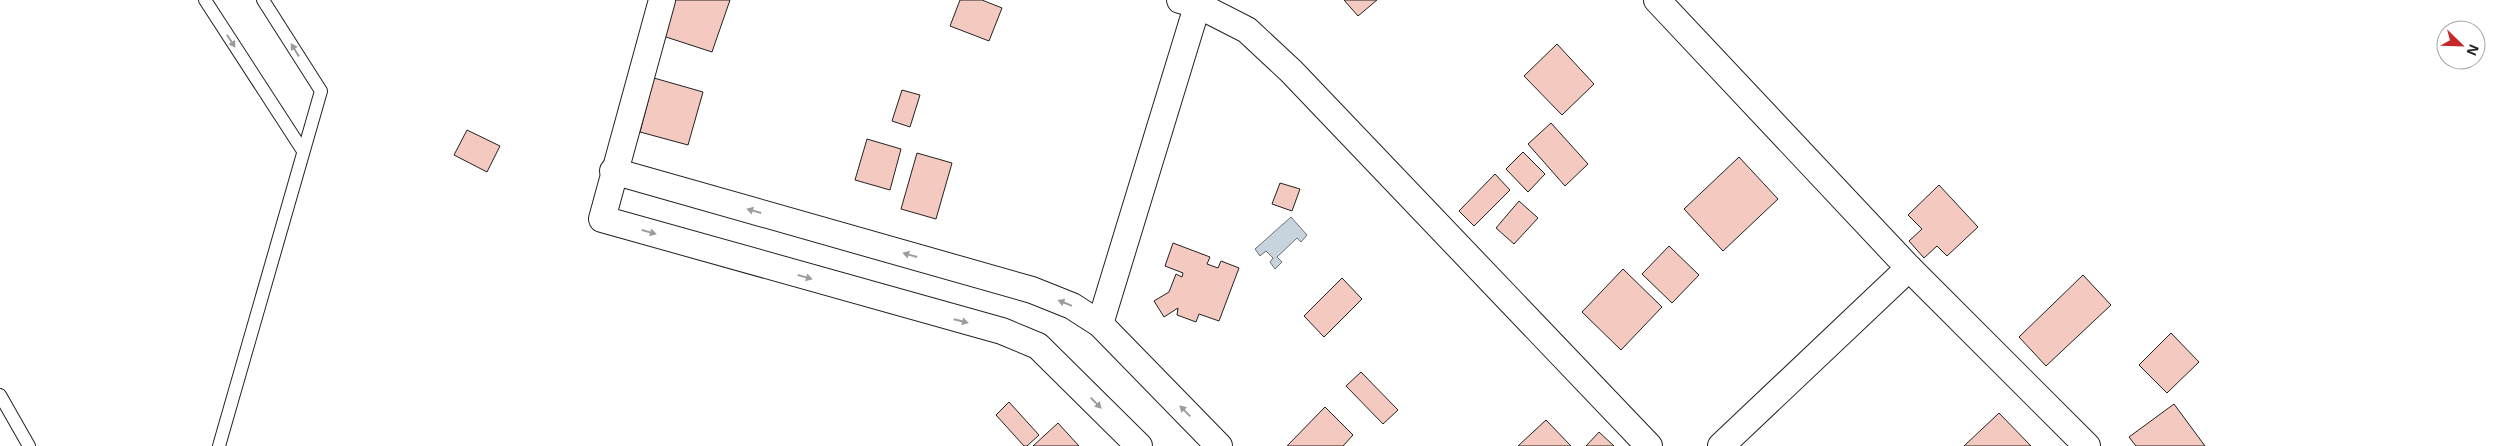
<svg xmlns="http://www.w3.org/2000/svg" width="2506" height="446" font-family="Helvetica,sans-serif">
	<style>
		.water { fill: #c7d3dd; stroke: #6f6f6f }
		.building { fill: #f3c9c0; stroke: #222 }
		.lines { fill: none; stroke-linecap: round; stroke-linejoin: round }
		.service-casing { stroke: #222; stroke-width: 14 }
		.minor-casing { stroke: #222; stroke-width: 28 }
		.service { stroke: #fff; stroke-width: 12 }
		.minor { stroke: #fff; stroke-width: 26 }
		.oneway { fill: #9c9c9c }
	</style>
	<rect width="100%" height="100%" fill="#fff"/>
	<!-- water -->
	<polygon class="water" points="1291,217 1307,235 1301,242 1297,238 1277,257 1282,262 1275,269 1270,262 1273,258 1266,251 1260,256 1255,249"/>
	<!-- building -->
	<g class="building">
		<polygon points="675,0 730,0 712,52 663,36"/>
		<polygon points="960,0 982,0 1002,8 989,41 950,26"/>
		<polygon points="1344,0 1377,0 1358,16"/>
		<polygon points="1557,44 1594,84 1562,115 1524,76"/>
		<polygon points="654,78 703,92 688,145 640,132"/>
		<polygon points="902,90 920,95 910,127 892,121"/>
		<polygon points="1551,123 1588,164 1565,186 1528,144"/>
		<polygon points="467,130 500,146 487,172 454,155"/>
		<polygon points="867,139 901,149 890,190 855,180"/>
		<polygon points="1523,152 1545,174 1528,192 1506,169"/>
		<polygon points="917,153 952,163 936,219 901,209"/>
		<polygon points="1739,157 1778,199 1723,251 1684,209"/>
		<polygon points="1495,174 1510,190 1474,226 1459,211"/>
		<polygon points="1280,183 1300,189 1292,211 1272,204"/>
		<polygon points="1939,185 1978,227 1947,256 1937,246 1924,258 1909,241 1922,229 1908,215"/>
		<polygon points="1519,201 1538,218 1514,244 1496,228"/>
		<polygon points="1173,243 1210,257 1207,264 1218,268 1221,261 1239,268 1219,321 1199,314 1196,322 1177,315 1178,308 1164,317 1154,301 1169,292 1176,274 1182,277 1183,273 1165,266"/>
		<polygon points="1669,246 1699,275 1672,303 1642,274"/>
		<polygon points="1623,269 1662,307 1621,350 1582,312"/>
		<polygon points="2083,275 2111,305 2046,366 2019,337"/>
		<polygon points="1342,278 1362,299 1324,337 1304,316"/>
		<polygon points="2171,333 2199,362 2167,393 2139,365"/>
		<polygon points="1361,372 1398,410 1383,424 1346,386"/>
		<polygon points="1009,402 1039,435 1027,446 1024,446 996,415"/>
		<polygon points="2174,404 2205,446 2136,446 2129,437"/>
		<polygon points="1325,407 1353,435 1343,446 1287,446"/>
		<polygon points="1999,413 2031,446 1964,446"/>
		<polygon points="1546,420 1571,446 1518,446"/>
		<polygon points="1058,423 1079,446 1033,446"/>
		<polygon points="1599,432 1614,446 1586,446"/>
	</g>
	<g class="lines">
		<defs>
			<g id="service">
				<polyline points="205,0 303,151"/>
				<polyline points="0,395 29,446"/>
				<polyline points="219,446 321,91 263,0"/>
			</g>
			<g id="minor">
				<polyline points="662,0 602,219 1002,331 1038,346 1139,446"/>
				<polyline points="1180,0 1198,5 1247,30 1291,71 1649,446"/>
				<polyline points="1657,0 1909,268 2087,446"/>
				<polyline points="613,171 1032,290 1072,306 1100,324 1219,446"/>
				<polyline points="1100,324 1199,0"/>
				<polyline points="1721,446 1909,268"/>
			</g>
		</defs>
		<!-- service casing -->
		<use href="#service" class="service-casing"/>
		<!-- minor casing -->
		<use href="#minor" class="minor-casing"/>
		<!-- service -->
		<use href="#service" class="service"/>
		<!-- minor -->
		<use href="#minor" class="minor"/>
	</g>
	<!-- one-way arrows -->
	<defs><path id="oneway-solid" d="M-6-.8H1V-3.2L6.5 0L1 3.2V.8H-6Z" transform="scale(1.25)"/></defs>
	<g class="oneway">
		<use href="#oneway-solid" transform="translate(231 41) rotate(57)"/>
		<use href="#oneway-solid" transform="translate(295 50) rotate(-122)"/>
		<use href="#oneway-solid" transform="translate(754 211) rotate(-164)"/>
		<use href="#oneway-solid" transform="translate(649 232) rotate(16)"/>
		<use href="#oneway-solid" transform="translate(910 255) rotate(-164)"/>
		<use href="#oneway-solid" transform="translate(805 277) rotate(16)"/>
		<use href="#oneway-solid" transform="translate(1065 303) rotate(-158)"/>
		<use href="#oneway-solid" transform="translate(961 321) rotate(14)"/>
		<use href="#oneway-solid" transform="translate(1096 403) rotate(45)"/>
		<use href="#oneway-solid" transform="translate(1185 411) rotate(-134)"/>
	</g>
	<!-- north arrow -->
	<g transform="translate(2461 45) rotate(113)"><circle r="24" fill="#ffffff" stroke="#a7a7a7"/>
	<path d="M0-4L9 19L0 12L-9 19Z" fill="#c62828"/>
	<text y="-8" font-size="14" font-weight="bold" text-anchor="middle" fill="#222222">N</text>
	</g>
</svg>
